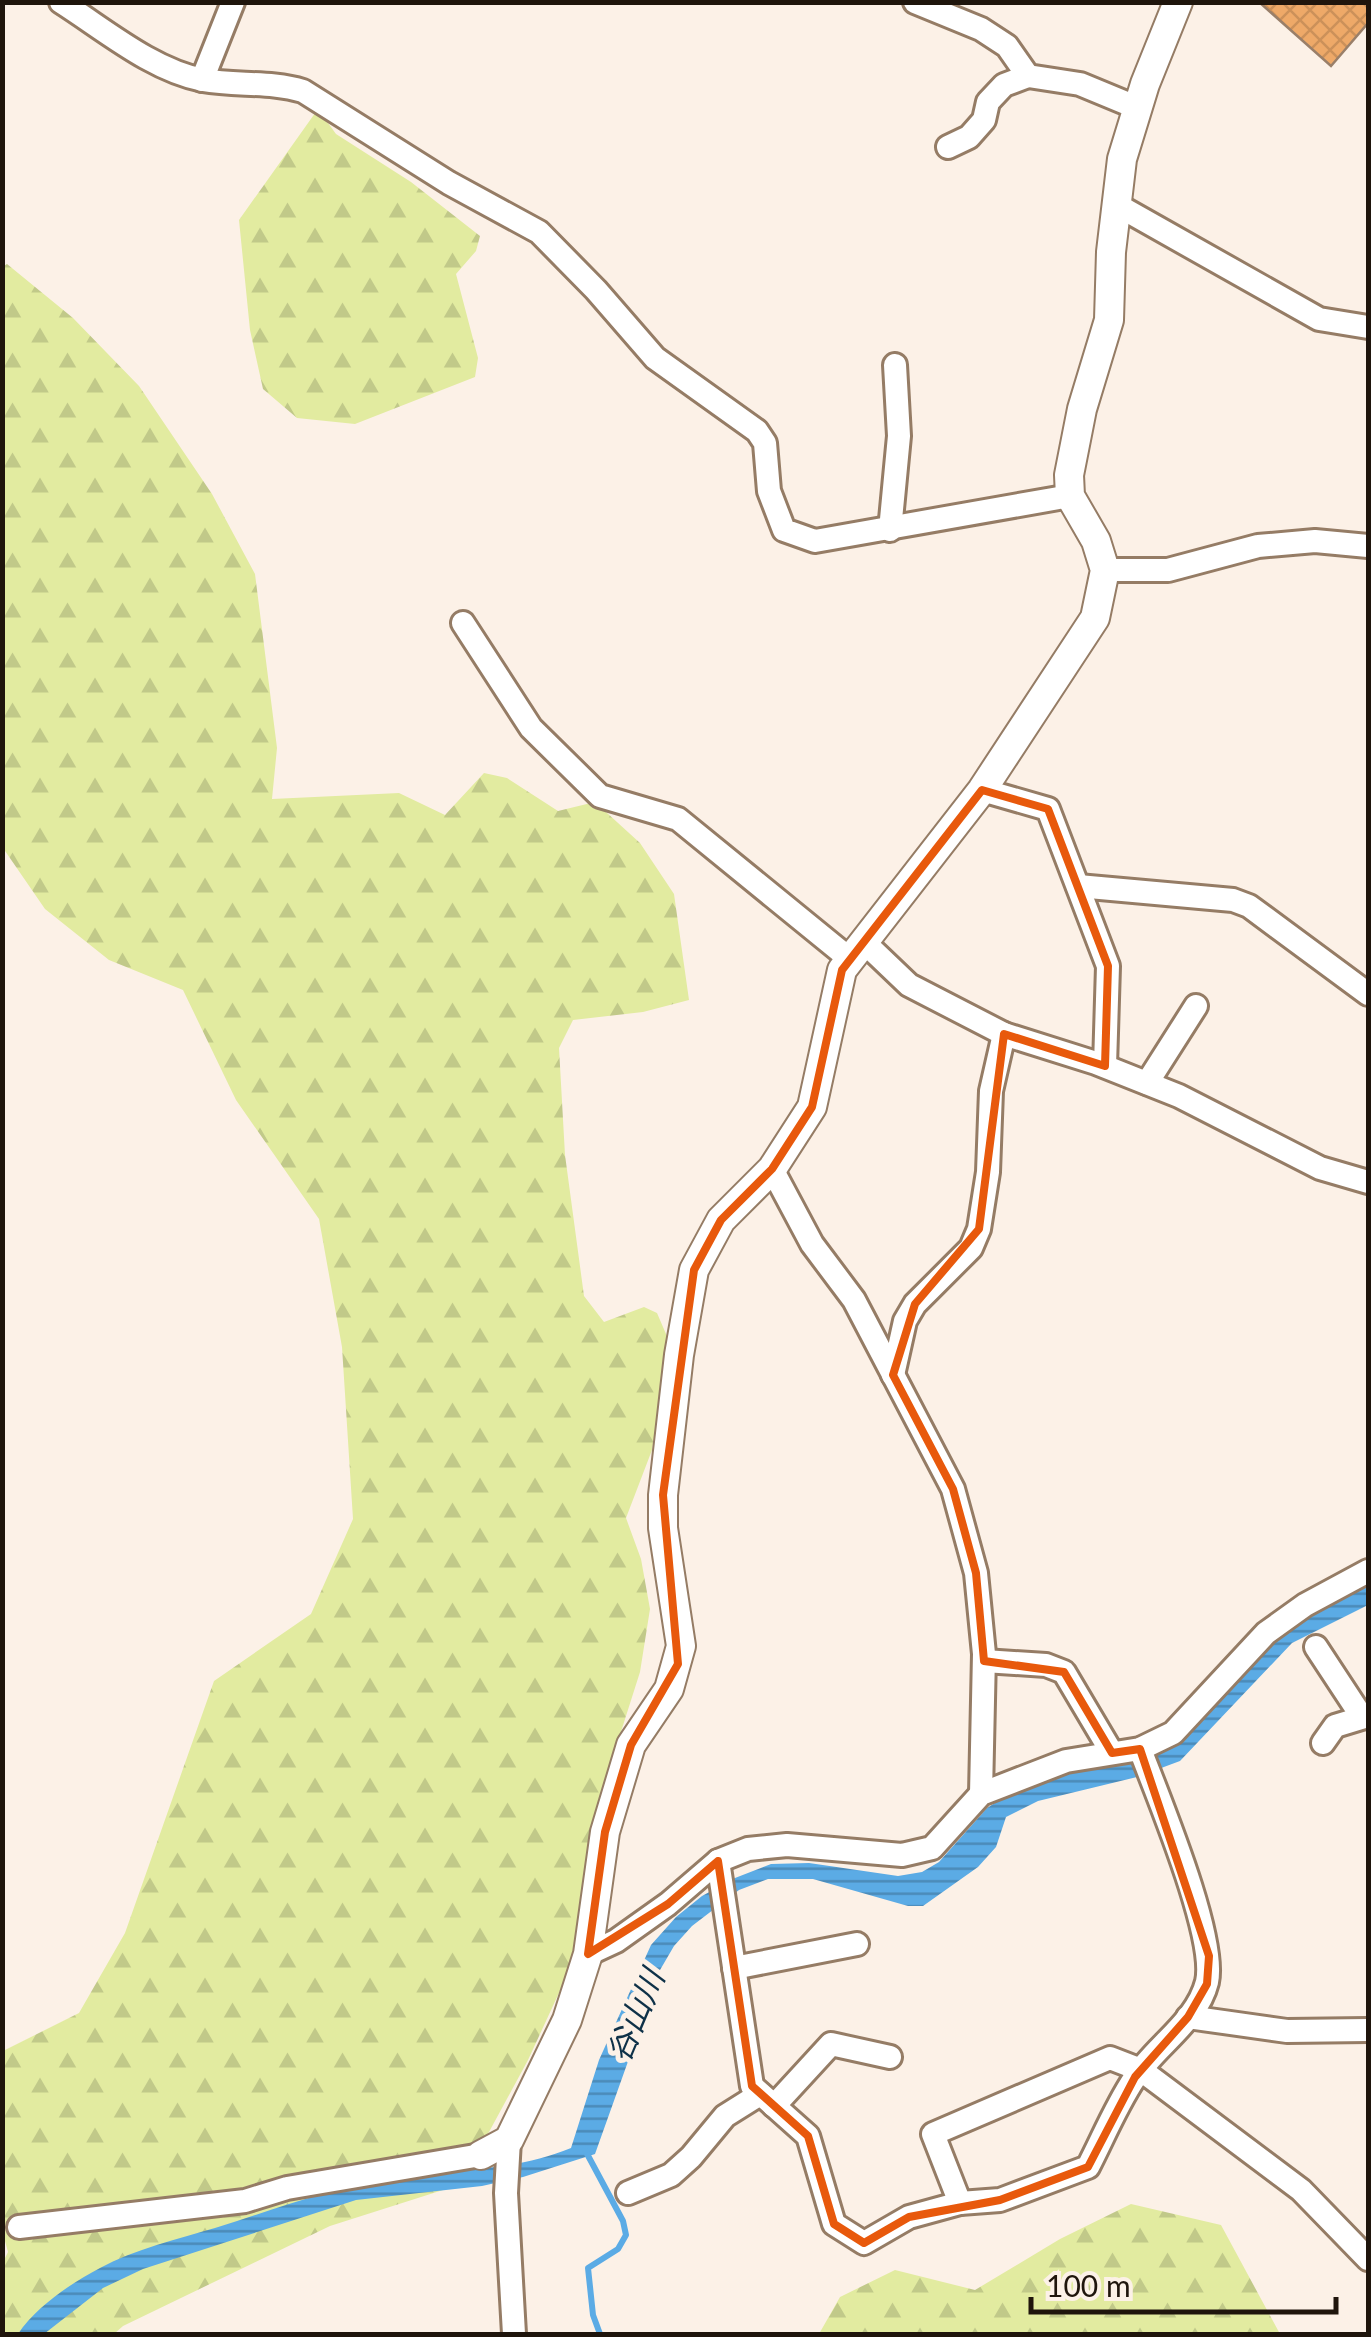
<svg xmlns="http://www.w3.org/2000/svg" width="1371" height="2337" font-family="Lato,'Noto Sans JP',sans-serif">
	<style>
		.forest { fill: url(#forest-firs) }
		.water { fill: url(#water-rules) }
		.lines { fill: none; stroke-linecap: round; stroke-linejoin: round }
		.stream { stroke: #5babe5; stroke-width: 6 }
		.building { fill: url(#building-cross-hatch); stroke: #997f69; stroke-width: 2.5 }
		.minor-casing { stroke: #957c65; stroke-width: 28 }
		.tertiary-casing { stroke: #957c65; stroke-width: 32 }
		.minor { stroke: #fff; stroke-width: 22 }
		.tertiary { stroke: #fff; stroke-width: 28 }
		.marked { fill: none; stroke: #e8590c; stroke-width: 8; stroke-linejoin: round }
		.labels { text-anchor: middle; stroke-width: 10; stroke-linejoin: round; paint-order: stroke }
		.water-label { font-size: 32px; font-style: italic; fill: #0e3148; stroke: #fcf1e7 }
	</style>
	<defs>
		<pattern id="forest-firs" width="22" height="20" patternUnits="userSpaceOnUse" patternTransform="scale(2.5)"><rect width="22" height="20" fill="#e2eba0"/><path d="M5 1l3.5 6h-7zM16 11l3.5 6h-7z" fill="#c1c989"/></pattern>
		<pattern id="water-rules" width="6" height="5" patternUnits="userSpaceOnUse" patternTransform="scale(2.5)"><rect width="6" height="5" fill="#5babe5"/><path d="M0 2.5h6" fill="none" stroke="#4b8ab8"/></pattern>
		<pattern id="building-cross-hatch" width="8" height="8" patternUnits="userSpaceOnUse" patternTransform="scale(2.5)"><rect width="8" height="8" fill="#eea968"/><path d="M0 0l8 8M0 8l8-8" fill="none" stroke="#cc9159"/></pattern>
	</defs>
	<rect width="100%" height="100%" fill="#fcf1e7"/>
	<!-- forest -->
	<g class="forest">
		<polygon points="318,109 336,134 411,182 480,236 476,251 456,274 478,358 475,377 355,424 297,418 263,389 250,330 239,220"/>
		<polygon points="7,264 73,318 139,386 212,494 255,574 277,748 272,799 399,793 445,815 484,773 507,778 558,811 595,802 640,843 674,894 689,1000 643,1012 573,1020 559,1048 565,1155 584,1296 604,1322 644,1307 657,1313 669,1341 652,1450 626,1518 641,1559 650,1609 640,1672 619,1738 576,1956 528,2060 489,2132 443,2190 330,2226 123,2326 114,2334 3,2334 2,2264 8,2252 2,2230 3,2051 79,2013 125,1933 214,1681 311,1614 353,1519 342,1347 319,1219 236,1100 183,990 109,960 45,909 3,848 2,267"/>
		<polygon points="1131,2204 1221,2225 1280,2334 819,2334 840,2297 895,2270 975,2290 1060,2239"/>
	</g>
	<!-- water -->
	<path class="water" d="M1368 1580V1605L1292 1643 1180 1761 1137 1777 1038 1801 1006 1817 996 1847 978 1867 923 1906H908L813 1879H768L739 1890 692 1926 674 1946 653 1982 646 2011 595 2154 523 2177 482 2186 356 2200 143 2269 103 2288 44 2334H18C36 2307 71 2283 100 2268 135 2249 178 2239 215 2228 276 2209 336 2186 399 2177 458 2169 515 2171 571 2148L599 2060 651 1945 676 1917 702 1896 735 1878 771 1864 809 1863 898 1876 922 1872 939 1862 987 1808 1015 1790 1074 1770 1126 1759 1296 1622Z"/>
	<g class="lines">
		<!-- stream -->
		<polyline class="stream" points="585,2150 623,2221 626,2235 618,2249 588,2268 593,2315 600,2334"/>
	</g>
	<!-- building -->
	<polygon class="building" points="1259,2 1368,2 1368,23 1331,66"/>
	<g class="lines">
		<defs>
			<g id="minor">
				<path d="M61 2C105 30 152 70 203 80 236 86 271 81 303 91L449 183 539 232 596 290 655 358 757 431 765 443 769 491 784 530 815 541 1070 496"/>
				<polyline points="915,2 981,29 1007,46 1028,76 1080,84 1138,108"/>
				<polyline points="202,80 233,2"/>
				<polyline points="948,147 969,137 984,120 988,102 1004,85 1028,76"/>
				<polyline points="1117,205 1319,319 1368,327"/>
				<polyline points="890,530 899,436 895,365"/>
				<polyline points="1105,570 1168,570 1258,546 1315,541 1368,546"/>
				<polyline points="463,623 531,728 600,796 678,819 851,960"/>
				<polyline points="982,790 1048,809 1108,966 1105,1066"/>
				<polyline points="1078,886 1233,900 1249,906 1368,994"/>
				<polyline points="865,943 909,985 1004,1034 1096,1063 1179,1096 1320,1168 1368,1182"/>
				<polyline points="1147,1083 1196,1006"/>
				<polyline points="772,1169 812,1244 854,1300 953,1489 976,1573 984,1654 981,1794"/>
				<polyline points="893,1375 905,1321 915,1304 971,1248 979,1229 988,1172 991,1091 1004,1034"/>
				<polyline points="1316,1647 1362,1717"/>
				<polyline points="984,1661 1046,1665 1064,1672 1112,1753"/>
				<polyline points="1323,1743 1335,1726 1368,1716"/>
				<path d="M718 1861 752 2086 808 2136 834 2224 864 2243 909 2217 960 2203 1000 2200 1088 2167C1103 2138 1116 2106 1134 2079 1155 2046 1197 2022 1207 1982 1217 1937 1158 1797 1140 1749"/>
				<polyline points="588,1954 616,1941 668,1904 718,1861 748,1849 787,1845 902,1855 932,1848 981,1794 1066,1761 1140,1749 1173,1733 1266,1633 1305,1605 1368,1571"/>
				<polyline points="734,1968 857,1944"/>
				<polyline points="1188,2017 1287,2031 1368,2030"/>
				<polyline points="774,2106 831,2044 890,2057"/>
				<polyline points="509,2140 506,2193 514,2334"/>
				<polyline points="628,2193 671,2175 691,2157 725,2116 760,2094"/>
				<polyline points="960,2203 933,2134 1110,2058 1141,2070 1301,2190 1368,2259"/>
				<polyline points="19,2227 245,2201 287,2188 481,2155"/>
			</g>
			<polyline id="tertiary" points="481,2155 509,2140 567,2020 588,1954 605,1832 631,1745 669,1689 681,1646 663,1528 663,1495 679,1355 694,1270 721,1220 772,1169 812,1107 842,970 982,790 1095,618 1105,570 1096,541 1070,496 1069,475 1082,409 1109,320 1111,252 1122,159 1145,84 1178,2"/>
		</defs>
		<!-- minor casing -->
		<use href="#minor" class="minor-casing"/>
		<!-- tertiary casing -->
		<use href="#tertiary" class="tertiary-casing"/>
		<!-- minor -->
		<use href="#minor" class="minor"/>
		<!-- tertiary -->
		<use href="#tertiary" class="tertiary"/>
	</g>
	<!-- marked area -->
	<path class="marked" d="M982 790 1048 809 1108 966 1105 1066 1004 1034 979 1229 915 1304 893 1375 953 1489 976 1573 984 1661 1064 1672 1112 1753 1140 1749 1209 1956 1207 1984 1188 2017 1135 2077 1088 2167 1000 2200 909 2217 864 2243 834 2224 808 2136 752 2086 718 1861 668 1904 588 1954 605 1832 631 1745 678 1664 663 1495 694 1270 721 1220 772 1169 812 1107 842 970Z"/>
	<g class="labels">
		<!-- water labels -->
		<g class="water-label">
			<text transform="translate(636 2016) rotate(-67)" y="11">谷山川</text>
		</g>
	</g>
	<!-- border -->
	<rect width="1371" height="2337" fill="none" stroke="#1f150c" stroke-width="10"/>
	<!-- scale -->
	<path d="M1031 2297v15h305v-15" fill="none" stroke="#1f150c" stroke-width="5"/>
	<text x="1046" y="2297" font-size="30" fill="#1f150c" stroke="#fcf1e7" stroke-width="8" paint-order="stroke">100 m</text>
</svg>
